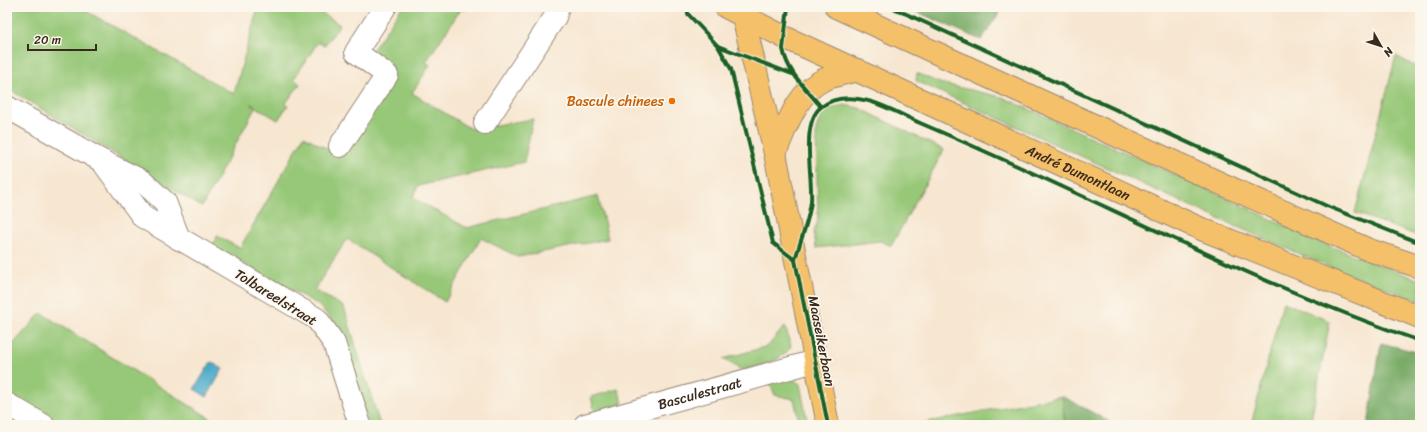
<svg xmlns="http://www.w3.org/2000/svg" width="1427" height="432" font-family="Sriracha,sans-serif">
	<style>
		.green { fill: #97c878; stroke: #69794b }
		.forest { fill: #79ac68; stroke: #5a6b43 }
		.water { fill: #49a9c8; stroke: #426a73 }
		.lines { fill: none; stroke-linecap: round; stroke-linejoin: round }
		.minor-casing { stroke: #987; stroke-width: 24 }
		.major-casing { stroke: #987; stroke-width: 24 }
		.minor { stroke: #fff; stroke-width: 22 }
		.major { stroke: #f4c16a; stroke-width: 22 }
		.cycleway-casing { stroke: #fbf7ec; stroke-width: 6 }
		.cycleway { stroke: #1b5e20; stroke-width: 4 }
		.food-dot { fill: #e8710a; stroke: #fbf7ec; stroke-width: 1.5 }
		.labels { text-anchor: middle; stroke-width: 3.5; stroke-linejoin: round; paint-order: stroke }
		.food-label { font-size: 14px; fill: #c56008; stroke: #fbf7ec; text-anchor: end }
		.street-label { font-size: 14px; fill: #3b2a1e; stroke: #fbf7ec }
	</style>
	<rect width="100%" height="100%" fill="#fbf7ec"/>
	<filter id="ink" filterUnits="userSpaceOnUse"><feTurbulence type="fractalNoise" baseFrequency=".025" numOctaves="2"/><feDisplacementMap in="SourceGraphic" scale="8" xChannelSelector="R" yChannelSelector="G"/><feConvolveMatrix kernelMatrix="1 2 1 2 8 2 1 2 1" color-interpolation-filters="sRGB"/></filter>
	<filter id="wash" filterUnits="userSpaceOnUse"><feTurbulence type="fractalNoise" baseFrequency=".012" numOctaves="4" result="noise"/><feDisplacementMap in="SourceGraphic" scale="16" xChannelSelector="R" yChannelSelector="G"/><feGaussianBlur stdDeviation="0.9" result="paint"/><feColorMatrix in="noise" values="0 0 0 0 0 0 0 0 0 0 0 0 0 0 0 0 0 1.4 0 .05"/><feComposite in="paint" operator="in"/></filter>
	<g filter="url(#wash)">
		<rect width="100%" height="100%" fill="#f7e6d0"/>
		<!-- green -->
		<g class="green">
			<polygon points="7,7 79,7 234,94 258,7 320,7 318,10 340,25 324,46 318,42 294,79 300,84 286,103 288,105 278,120 251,104 255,108 202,207 7,88"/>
			<polygon points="402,7 461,7 466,10 461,9 426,62 430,65 412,93 471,129 533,119 524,162 418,186 413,198 467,228 598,196 608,239 518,257 481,238 445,302 347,239 314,290 344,307 380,425 369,425 338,326 317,304 212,246 217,236 240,248 304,136 342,157 378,103 372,51"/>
			<polygon points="1396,56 1420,69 1420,221 1416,235 1355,213"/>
			<polygon points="917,73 939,83 1002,97 1229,199 1317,241 1420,280 1420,301 1329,267 1219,219 916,81"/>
			<path d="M845 105 859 108 944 150 891 246 881 241 816 248 814 232 818 220 816 130C819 115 829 107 845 105Z"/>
			<polygon points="1283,302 1330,321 1310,425 1251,425"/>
			<polygon points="41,313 221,425 61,425 7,394 7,351"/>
			<path d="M785 326 791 346C781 363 760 365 742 370L723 359 768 346Z"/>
			<polygon points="791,378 800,384 808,425 800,425 794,399 775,395 769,381"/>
			<polygon points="618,389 623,403 595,413 591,397"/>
			<polygon points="1062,396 1065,425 912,425"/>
		</g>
		<!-- forest -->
		<g class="forest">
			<polygon points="906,7 1003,7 981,40"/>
			<polygon points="1381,343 1420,353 1420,425 1368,425"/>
			<polygon points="1062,396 1112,423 1116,425 1065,425"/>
		</g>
		<!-- water -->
		<polygon class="water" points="211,362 223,369 207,397 194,389"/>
	</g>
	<g filter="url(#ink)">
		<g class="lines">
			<defs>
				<g id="minor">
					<polyline points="7,107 102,161 142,181 165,202 179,239"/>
					<polyline points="485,123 555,17 558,7"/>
					<polyline points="340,146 387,75 356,52 385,7"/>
					<polyline points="102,161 143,217 317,319 334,343 360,425"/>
					<polyline points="7,404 43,425"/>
					<path id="s1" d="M585 425 815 361"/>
				</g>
				<g id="major">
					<path id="s2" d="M726 7 784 37 1199 228 1420 317"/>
					<polyline points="741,7 775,153 828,425"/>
					<polyline points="836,7 1222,184 1369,250 1420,267"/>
					<path d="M775 153C786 128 796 93 823 80 834 75 846 73 858 70"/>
				</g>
			</defs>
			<!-- minor casing -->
			<use href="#minor" class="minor-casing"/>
			<!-- major casing -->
			<use href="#major" class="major-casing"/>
			<!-- minor -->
			<use href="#minor" class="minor"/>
			<!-- major -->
			<use href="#major" class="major"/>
			<defs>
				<g id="cycleway">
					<path d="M687 7 688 14 718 46 731 69 773 243 795 260C800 241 809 221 811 201 813 177 800 123 821 107 835 96 855 97 872 102 888 107 904 116 920 123 960 140 1000 158 1039 176 1165 234 1289 296 1420 341"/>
					<path d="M788 7 783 49C788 74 806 88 821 107"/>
					<polyline points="891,7 1329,207 1420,243"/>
					<polyline points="718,46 792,74"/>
					<polyline points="795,260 828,425"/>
				</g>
			</defs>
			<!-- cycleway casing -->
			<use href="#cycleway" class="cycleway-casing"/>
			<!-- cycleway -->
			<use href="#cycleway" class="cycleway"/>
		</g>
	</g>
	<!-- markers -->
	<circle class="food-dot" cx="672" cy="101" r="4"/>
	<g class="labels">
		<!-- food labels -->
		<g class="food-label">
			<text x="664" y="106">Bascule chinees</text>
		</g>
		<!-- street labels -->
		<g class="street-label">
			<text dy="5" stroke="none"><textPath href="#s2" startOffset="389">André Dumontlaan</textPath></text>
			<text transform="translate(276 297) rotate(32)" y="5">Tolbareelstraat</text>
			<text transform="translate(822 341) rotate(79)" y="5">Maaseikerbaan</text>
			<text dy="5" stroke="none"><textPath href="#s1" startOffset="119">Basculestraat</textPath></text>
		</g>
	</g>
	<!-- margin -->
	<rect width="1427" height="432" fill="none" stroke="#fbf7ec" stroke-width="24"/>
	<!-- north arrow -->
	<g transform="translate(1381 46) rotate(129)" stroke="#fbf7ec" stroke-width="3" paint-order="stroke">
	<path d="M0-3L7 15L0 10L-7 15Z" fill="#3b2a1e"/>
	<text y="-6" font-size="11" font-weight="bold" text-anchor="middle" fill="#3b2a1e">N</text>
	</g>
	<!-- scale -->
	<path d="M28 44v6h68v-6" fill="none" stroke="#3b2a1e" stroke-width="2"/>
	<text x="34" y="44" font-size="12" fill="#3b2a1e" stroke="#fbf7ec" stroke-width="3" paint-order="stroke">20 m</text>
</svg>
